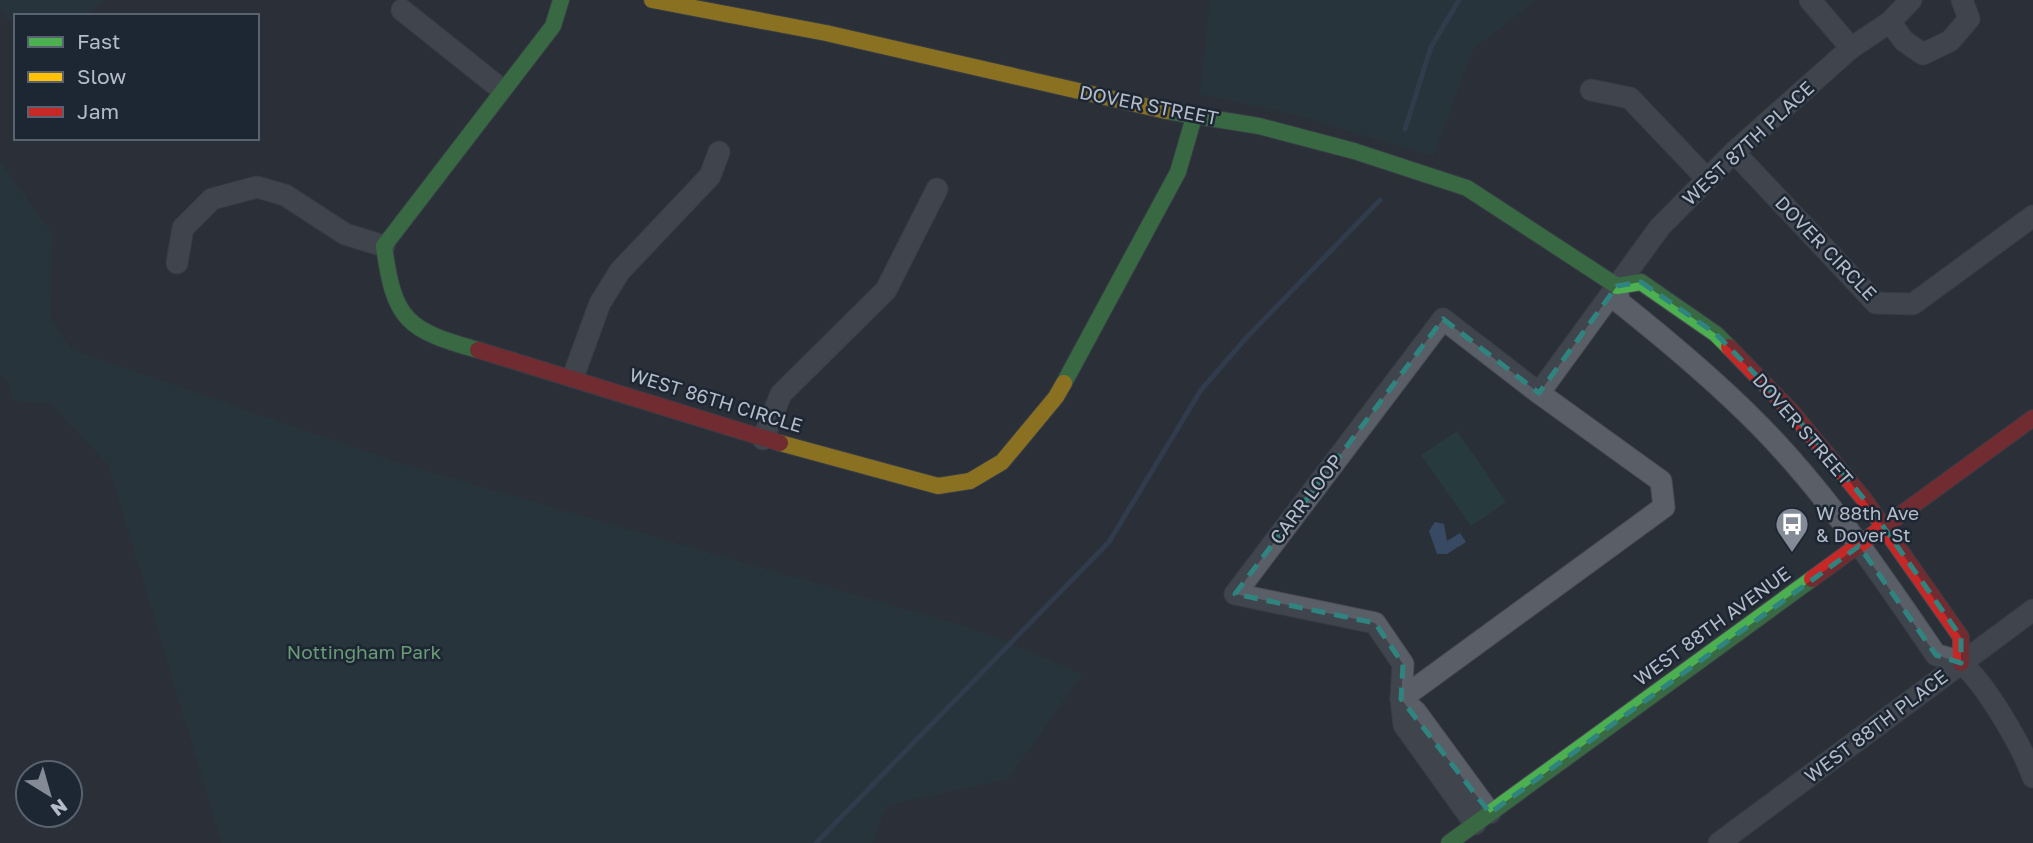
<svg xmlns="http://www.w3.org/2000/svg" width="2033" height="843" font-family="'Golos Text',sans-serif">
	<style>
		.green { fill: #273a3e }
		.water { fill: #384963 }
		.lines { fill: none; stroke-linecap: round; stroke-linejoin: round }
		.stream { stroke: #384963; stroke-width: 5 }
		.street-casing { stroke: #484c53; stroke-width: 23 }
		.fast-casing { stroke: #484c53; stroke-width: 18 }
		.slow-casing { stroke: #484c53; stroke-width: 18 }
		.jam-casing { stroke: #484c53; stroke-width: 18 }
		.street { stroke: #5a5e66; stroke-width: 21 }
		.fast { stroke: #4caf50; stroke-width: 16 }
		.slow { stroke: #ffc107; stroke-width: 16 }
		.jam { stroke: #c62828; stroke-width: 16 }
		.marked { fill: none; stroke: #308480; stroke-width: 5; stroke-dasharray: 14 9; stroke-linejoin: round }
		.labels { text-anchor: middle; stroke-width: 5; stroke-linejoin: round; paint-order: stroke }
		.street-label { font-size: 19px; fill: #b4bcc9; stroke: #1d2633 }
		.poi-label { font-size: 19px; fill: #b4bcc9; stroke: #1d2633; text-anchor: start }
		.park-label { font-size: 19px; fill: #6b9a76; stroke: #1d2633 }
	</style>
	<rect width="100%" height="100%" fill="#2a3038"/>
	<!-- green -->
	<g class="green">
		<polygon points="0,0 104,0 87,16 16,16 16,26 0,10"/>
		<polygon points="1210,0 1536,0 1473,49 1433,156 1296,115 1200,94"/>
		<polygon points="0,162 52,233 51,321 72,350 402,464 974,629 1082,674 1008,779 887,805 872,843 222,843 109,466 50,403 13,401 8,382 0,375"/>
		<polygon points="1457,431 1506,502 1471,526 1421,455"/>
	</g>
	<!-- water -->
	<polygon class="water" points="1435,522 1444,524 1447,541 1460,533 1466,542 1447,554 1437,554 1429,531"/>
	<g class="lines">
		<!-- stream -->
		<g class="stream">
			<polyline points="1405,129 1431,47 1459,0"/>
			<polyline points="816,843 1109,542 1201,390 1247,337 1380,200"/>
		</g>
		<defs>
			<g id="street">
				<polyline points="1810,0 1851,48"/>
				<polyline points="402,10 501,89"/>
				<polyline points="1890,22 1911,0"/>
				<polyline points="1591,90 1630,98 1707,179"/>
				<polyline points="1734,152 1876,303 1913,304 2033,216"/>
				<polyline points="177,263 183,228 212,199 257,187 285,195 345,234 384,246"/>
				<path d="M1617 286 1619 302C1668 341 1716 381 1760 426 1827 494 1882 576 1936 655 1944 657 1956 659 1962 664 1986 684 2023 748 2033 777"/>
				<polygon points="1443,319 1539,393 1661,481 1664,507 1401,699 1403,664 1375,623 1235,594"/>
				<polyline points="573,377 600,303 620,271 710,176 719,152"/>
				<polyline points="1539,393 1660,227 1734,152 1851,48 1890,22 1904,41 1923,54 1950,41 1969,19 1962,0"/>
				<polyline points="763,439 781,394 886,290 937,189"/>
				<polyline points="1401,699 1404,725 1475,824"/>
				<polyline points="1401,699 1416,712 1490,813"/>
				<polyline points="1719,843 2033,610"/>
			</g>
			<g id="fast">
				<polyline points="1166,111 1259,126 1354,151 1467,188 1617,286 1641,282 1716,334 1729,347"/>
				<path d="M478 350C407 330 394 321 384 246L553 26 561 0"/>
				<polyline points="1064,383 1178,172 1194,117"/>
				<polyline points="1449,843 1812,579"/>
			</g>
			<g id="slow">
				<polyline points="652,0 826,33 1166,111"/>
				<polyline points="780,443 938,486 970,481 1002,462 1056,397 1064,383"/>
			</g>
			<g id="jam">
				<polyline points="1729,347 1792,412 1864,499 1961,637 1961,663"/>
				<polyline points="478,350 780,443"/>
				<polyline points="1812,579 2033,418"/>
			</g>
		</defs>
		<!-- street casing -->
		<use href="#street" class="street-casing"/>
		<!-- fast casing -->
		<use href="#fast" class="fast-casing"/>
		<!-- slow casing -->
		<use href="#slow" class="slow-casing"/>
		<!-- jam casing -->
		<use href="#jam" class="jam-casing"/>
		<!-- street -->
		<use href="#street" class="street"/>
		<!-- fast -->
		<use href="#fast" class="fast"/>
		<!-- slow -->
		<use href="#slow" class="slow"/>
		<!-- jam -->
		<use href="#jam" class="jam"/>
	</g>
	<!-- marked area -->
	<path d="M0 0H2033V843H0ZM1641 282 1716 334 1792 412 1864 499 1961 637V663L1936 655 1859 546 1490 813 1401 699 1403 664 1375 623 1235 594 1443 319 1539 393 1617 286Z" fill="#2a3038" fill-opacity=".55" fill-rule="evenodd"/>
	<path class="marked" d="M1641 282 1716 334 1792 412 1864 499 1961 637V663L1936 655 1859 546 1490 813 1401 699 1403 664 1375 623 1235 594 1443 319 1539 393 1617 286Z"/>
	<!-- icons -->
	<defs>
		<symbol id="bus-pin" viewBox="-11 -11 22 30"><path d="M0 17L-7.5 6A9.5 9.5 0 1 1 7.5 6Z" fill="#848b96" stroke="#1d2633"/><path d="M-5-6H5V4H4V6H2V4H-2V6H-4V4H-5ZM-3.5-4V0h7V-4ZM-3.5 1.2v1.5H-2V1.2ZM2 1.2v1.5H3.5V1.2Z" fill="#fff"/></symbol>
	</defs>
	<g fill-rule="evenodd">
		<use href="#bus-pin" x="1773" y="505" width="38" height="52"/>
	</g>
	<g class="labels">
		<!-- street labels -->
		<g class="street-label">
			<text transform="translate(1149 105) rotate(11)" y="7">DOVER STREET</text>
			<text transform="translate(1748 143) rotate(-43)" y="7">WEST 87TH PLACE</text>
			<text transform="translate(1826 248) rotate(46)" y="7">DOVER CIRCLE</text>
			<text transform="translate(716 400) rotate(17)" y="7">WEST 86TH CIRCLE</text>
			<text transform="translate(1803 429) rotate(49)" y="7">DOVER STREET</text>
			<text transform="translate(1306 499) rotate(-53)" y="7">CARR LOOP</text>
			<text transform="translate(1712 626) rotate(-36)" y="7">WEST 88TH AVENUE</text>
			<text transform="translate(1876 726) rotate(-37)" y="7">WEST 88TH PLACE</text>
		</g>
		<!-- poi labels -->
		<g class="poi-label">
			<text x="1816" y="520">W 88th Ave<tspan x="1816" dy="22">&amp; Dover St</tspan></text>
		</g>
		<!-- park labels -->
		<g class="park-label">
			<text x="364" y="659">Nottingham Park</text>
		</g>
	</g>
	<!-- legend -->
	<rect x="14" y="14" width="245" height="126" fill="#1d2633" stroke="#59626f" stroke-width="2"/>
	<rect x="28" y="37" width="35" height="10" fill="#4caf50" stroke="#59626f" stroke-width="2"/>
	<text x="77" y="49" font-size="21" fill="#b4bcc9">Fast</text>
	<rect x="28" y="72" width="35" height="10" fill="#ffc107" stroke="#59626f" stroke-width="2"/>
	<text x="77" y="84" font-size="21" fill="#b4bcc9">Slow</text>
	<rect x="28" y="107" width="35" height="10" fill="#c62828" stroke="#59626f" stroke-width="2"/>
	<text x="77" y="119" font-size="21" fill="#b4bcc9">Jam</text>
	<!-- north arrow -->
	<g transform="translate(49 794) rotate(143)"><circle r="33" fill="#1d2633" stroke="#59626f" stroke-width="2"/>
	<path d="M0-5L12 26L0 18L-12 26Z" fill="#848b96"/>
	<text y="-10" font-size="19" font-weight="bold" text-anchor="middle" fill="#b4bcc9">N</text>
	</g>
</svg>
